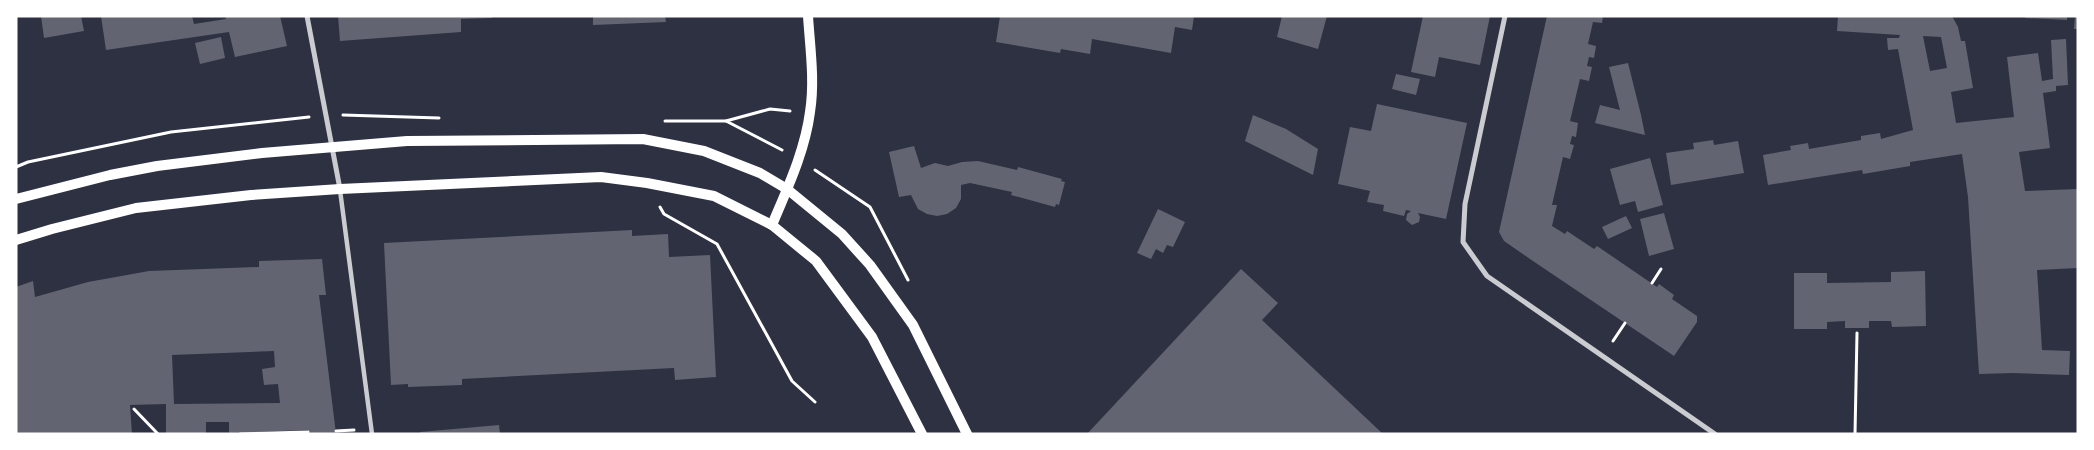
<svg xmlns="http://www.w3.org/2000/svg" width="2094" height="450" font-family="'Source Sans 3',sans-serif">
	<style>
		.building { fill: #626471; fill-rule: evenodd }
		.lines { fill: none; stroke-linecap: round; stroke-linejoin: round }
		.path { stroke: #fff; stroke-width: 3 }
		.pedestrian { stroke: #caccd0; stroke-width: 4.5 }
		.minor { stroke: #caccd0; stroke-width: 5 }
		.secondary { stroke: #fff; stroke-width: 10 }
	</style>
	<rect width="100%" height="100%" fill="#2d3142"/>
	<!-- building -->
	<g class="building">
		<polygon points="41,16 81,16 84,31 44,38"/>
		<polygon points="101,16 192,16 194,24 226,19 225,16 280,16 287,46 235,57 229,32 106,50"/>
		<polygon points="338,16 492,16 492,18 461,19 461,32 340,41"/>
		<polygon points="593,16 665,16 666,22 593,25"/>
		<polygon points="1000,16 1194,16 1192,30 1175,27 1171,53 1092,39 1090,54 1061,49 1060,53 996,42"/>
		<polygon points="1282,16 1327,16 1318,49 1277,37"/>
		<polygon points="1423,16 1490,16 1480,65 1439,57 1435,77 1411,72"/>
		<polygon points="1547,16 1603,16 1602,23 1593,22 1588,44 1596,46 1594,58 1589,57 1587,66 1592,67 1589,81 1580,79 1570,121 1578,123 1576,137 1572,136 1570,144 1574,145 1570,159 1563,157 1552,205 1557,205 1552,226 1565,234 1567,231 1594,249 1597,246 1657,287 1659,284 1674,295 1672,299 1697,316 1697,322 1674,356 1530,259 1504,241 1499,232"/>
		<path d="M1838 16H1952L1958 27 1961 41H1965L1973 88 1951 92 1956 123 2014 117 2007 57 2038 53 2042 81 2053 79 2051 40 2066 39 2068 85 2056 86V91L2043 93 2050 148 2019 152 2025 191 2078 189V268L2037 270 2042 350 2070 351 2069 375 2013 373 1979 374 1968 197 1962 154 1910 162V166L1863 174 1862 170 1768 185 1763 155 1791 150 1790 146 1808 143 1809 149 1861 140V136L1880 133 1881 139 1913 130 1898 49 1888 50 1887 38H1899L1900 35 1837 31ZM1923 36 1941 37 1947 68 1930 71Z"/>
		<polygon points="2025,16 2067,16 2067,20 2025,18"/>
		<polygon points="2075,16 2078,16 2078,29 2074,29"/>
		<polygon points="221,37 225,58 200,64 195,43"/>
		<polygon points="1628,63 1641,115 1645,135 1595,123 1600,105 1620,110 1609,67"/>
		<polygon points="1396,74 1420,79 1416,95 1392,89"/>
		<polygon points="1377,104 1467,123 1446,219 1418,213 1420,217 1419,222 1412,225 1406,220 1407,214 1411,211 1406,210 1404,216 1383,211 1384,205 1367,202 1370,191 1338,184 1350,127 1371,131"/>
		<polygon points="1253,115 1286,129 1318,149 1313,175 1245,141"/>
		<polygon points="1713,140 1714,145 1738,141 1744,173 1671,185 1666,153 1694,149 1693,143"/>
		<polygon points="914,146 921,168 935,163 948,166 962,162 978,161 1017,170 1018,167 1062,179 1061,181 1065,182 1059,205 1056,204 1055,207 1011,195 1012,192 970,183 961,185 961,199 956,208 947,214 937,216 927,214 918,209 911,195 899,197 889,152"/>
		<polygon points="1650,158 1663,205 1638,212 1635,201 1620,205 1610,169"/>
		<polygon points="1158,209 1185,222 1173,247 1167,245 1163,253 1156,249 1151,259 1137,253"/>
		<polygon points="1664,213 1674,249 1649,256 1640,219"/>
		<polygon points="1626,216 1632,228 1608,239 1602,227"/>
		<polygon points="632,230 632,236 668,234 669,257 710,255 716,377 675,380 674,368 462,379 462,385 408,387 408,384 391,385 384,243"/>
		<path d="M322 259 326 295H319L336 434H308V430L229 433V422H206V433L166 434V404L130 405 132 434H16V287L33 281 35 297 88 282 149 271 259 267V261ZM274 351 275 367 262 369 264 385 278 384 280 403 174 404 172 355Z"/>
		<polygon points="1241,269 1278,303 1262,320 1383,434 1087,434"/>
		<polygon points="1925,271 1926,326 1892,327 1891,321 1869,321 1869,328 1845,328 1845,321 1827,322 1827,329 1794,329 1794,273 1827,273 1827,283 1891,282 1891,272"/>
		<polygon points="499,425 500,434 420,434 420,432"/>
	</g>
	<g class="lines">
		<!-- path -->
		<g class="path">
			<polyline points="343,115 439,118"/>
			<polyline points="665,121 726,121 770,109 790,111"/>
			<polyline points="726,121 782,150"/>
			<polyline points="16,167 28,162 171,132 309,117"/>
			<polyline points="815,170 870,207 908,280"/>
			<polyline points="660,207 664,214 717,244 792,381 815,402"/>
			<polyline points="1652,283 1661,269"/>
			<polyline points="1613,341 1625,323"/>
			<polyline points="134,409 158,434"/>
			<polyline points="336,431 354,430"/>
			<polyline points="240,434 308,432"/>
			<polyline points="1855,434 1857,333"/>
		</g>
		<!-- pedestrian -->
		<polyline class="pedestrian" points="340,190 372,434"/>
		<!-- minor -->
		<g class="minor">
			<polyline points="307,16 340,189"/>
			<polyline points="1505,16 1465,204 1463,242 1487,276 1715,434"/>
		</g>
		<!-- secondary -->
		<g class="secondary">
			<polyline points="16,199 110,175 157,166 262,153 407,141 643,139 704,151 760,173 787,189 842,234 870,265 913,325 967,434"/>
			<path d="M772 225C787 189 805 151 810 112 815 81 810 47 808 16"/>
			<polyline points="16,240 52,229 136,208 251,195 340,189 601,177 647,183 714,196 772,225 816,261 872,337 922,434"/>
		</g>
	</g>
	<!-- border -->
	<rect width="2094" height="450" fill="none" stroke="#ffffff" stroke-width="35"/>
</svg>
